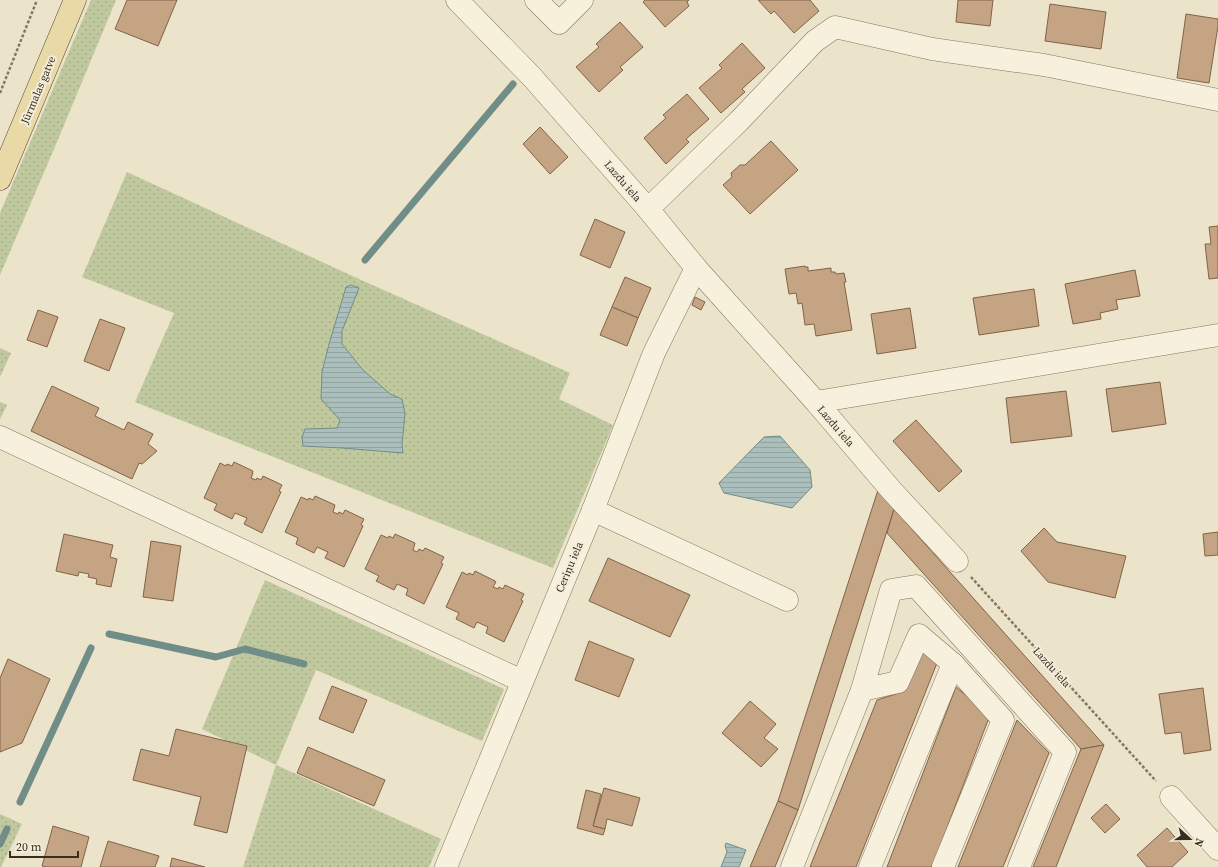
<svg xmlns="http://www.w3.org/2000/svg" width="1218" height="867" font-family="'Source Serif 4',serif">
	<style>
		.grass { fill: url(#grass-dots) }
		.water { fill: url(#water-rules); stroke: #718d88 }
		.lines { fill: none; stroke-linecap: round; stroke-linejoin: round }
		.stream { stroke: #718d88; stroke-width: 7 }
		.building { fill: #c5a483; stroke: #826348 }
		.minor-casing { stroke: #857760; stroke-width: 23 }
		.major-casing { stroke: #544533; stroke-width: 23 }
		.path { stroke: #857760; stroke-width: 2.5; stroke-dasharray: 3 2; stroke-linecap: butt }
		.minor { stroke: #f6f0dc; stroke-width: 22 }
		.major { stroke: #e9d9a6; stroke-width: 22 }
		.labels { text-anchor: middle; stroke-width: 4; stroke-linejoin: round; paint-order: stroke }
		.street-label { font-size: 11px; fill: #372e22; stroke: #f3edd9 }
	</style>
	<defs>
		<pattern id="grass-dots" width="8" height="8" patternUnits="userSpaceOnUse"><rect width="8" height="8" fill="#c0c89e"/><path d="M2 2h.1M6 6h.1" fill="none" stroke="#a6ac88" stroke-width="1.8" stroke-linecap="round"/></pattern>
		<pattern id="water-rules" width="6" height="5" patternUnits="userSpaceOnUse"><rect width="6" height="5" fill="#aabfbb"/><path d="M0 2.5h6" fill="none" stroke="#93a4a0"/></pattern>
	</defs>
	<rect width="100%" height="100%" fill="#ebe3ca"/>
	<!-- grass -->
	<g class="grass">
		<polygon points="91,0 116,0 57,142 0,275 0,213"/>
		<polygon points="127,172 359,279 570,373 559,399 613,425 553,568 135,402 174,313 82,277"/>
		<polygon points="0,348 11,353 0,377"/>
		<polygon points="0,402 7,405 0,419"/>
		<polygon points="265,580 504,689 482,741 316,670 276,765 441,839 429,867 243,867 276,765 202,729"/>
		<polygon points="0,814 22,824 1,867 0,867"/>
	</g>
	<!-- water -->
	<g class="water">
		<polygon points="351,285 359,288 342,331 342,344 363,370 390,394 402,399 405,414 402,444 403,453 342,448 303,446 302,437 305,429 337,428 340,420 321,399 322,372 329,344 346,287"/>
		<polygon points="780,436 810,470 812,487 792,508 724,493 719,483 764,437"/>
		<polygon points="726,843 746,850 739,867 721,867 727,852 725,846"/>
	</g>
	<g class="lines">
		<!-- stream -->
		<g class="stream">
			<polyline points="365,260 513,84"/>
			<polyline points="109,634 216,657 245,649 304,664"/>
			<polyline points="20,802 91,648"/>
			<polyline points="0,844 7,829"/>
		</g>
	</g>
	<!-- building -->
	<g class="building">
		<polygon points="127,0 177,0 158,46 115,29"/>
		<polygon points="645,0 689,0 687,2 689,6 665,27 643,2"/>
		<polygon points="758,0 810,0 819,11 794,33 774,11 771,14"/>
		<polygon points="958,0 993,0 990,26 956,22"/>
		<polygon points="1050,4 1106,12 1101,49 1045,41"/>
		<polygon points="1186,14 1218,19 1218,26 1209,83 1177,78"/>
		<polygon points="620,22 643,47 620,67 623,70 599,92 576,67 599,47 596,44"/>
		<polygon points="742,43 765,68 742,89 745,92 721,113 699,88 722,68 719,65"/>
		<polygon points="687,94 709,119 686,139 689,142 666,164 644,138 666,118 663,115"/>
		<polygon points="540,127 568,157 550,174 523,144"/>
		<polygon points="771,141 798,170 750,214 723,185 732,177 731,173 740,165 745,165"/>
		<polygon points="595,219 625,232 610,268 580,255"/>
		<polygon points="1218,226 1218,278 1209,279 1205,244 1211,244 1209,227"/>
		<polygon points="805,266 805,267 808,267 808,271 831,268 831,272 835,272 836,274 844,273 846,282 844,282 852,330 816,336 814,324 805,325 802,303 798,304 796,293 789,294 785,269"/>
		<polygon points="1135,270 1140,296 1116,300 1118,309 1100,313 1101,319 1073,324 1065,284"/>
		<polygon points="625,277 651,288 638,318 612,307"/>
		<polygon points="1034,289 1039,326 979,335 973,298"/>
		<polygon points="695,297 705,302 701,310 692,305"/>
		<polygon points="612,307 638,318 627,346 600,335"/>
		<polygon points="910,308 916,348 877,354 871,314"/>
		<polygon points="38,310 58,317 47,347 27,340"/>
		<polygon points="100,319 125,328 109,371 84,361"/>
		<polygon points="1160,382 1166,424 1112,432 1106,389"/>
		<polygon points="52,386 99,408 95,416 124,430 128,422 153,434 148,444 157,451 142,464 139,463 132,479 31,431"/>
		<polygon points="1066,391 1072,436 1011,443 1006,398"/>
		<polygon points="916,420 962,471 939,492 893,441"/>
		<polygon points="234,462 253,471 252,473 253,473 251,478 256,480 257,478 261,480 263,476 282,485 279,491 281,492 262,533 244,524 247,518 235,513 232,519 214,510 217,504 204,498 220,463 226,466 227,464 232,466"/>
		<polygon points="878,490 894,509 798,810 778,801"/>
		<polygon points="315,496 335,505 333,512 338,514 339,512 343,514 345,510 364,519 361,525 363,526 344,567 325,558 328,552 317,547 314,553 296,544 298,538 285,532 301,497 308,500 309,498 313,500"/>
		<polygon points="894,509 1104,745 1081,749 887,533"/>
		<polygon points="1044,528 1057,542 1126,556 1115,598 1048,582 1021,551"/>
		<polygon points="1218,532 1218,555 1205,556 1203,534"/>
		<polygon points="64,534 113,545 110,557 117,559 111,587 96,584 97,579 88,577 89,574 79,572 78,576 56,571"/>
		<polygon points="395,534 415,543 413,550 417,552 419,549 423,551 425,548 444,557 441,563 443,564 424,604 406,595 408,589 397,584 394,590 376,581 379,576 365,569 381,535 388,538 389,536 393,538"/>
		<polygon points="151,541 181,546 173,601 143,597"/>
		<polygon points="608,558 690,595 670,637 589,601"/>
		<polygon points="475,571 495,581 494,581 496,582 493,587 498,589 499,587 503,589 505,585 524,594 521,600 523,601 504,642 486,633 488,627 477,622 474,628 456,619 459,613 446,607 462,572 468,575 469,573 473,575"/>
		<polygon points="589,641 634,659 619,697 575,680"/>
		<polygon points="920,649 939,658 856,867 810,867 877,700 902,692"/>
		<polygon points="8,659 50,679 22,743 0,752 0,678"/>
		<polygon points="332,686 367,700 353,733 319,719"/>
		<polygon points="956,687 990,715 932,867 887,867"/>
		<polygon points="1203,688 1211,750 1184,754 1181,732 1165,734 1159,694"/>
		<polygon points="750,701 776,724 764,738 778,749 761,767 722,733"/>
		<polygon points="1017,720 1049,753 1003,867 958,867"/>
		<polygon points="176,729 247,746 227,833 194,825 201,797 133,780 141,749 169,756"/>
		<polygon points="1104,745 1056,867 1033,867 1081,749"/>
		<polygon points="308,747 385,780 374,806 297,773"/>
		<polygon points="604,788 640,798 632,826 607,819 605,829 593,826"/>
		<polygon points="586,790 601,794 593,826 605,829 603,835 577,828"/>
		<polygon points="778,801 798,810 775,867 750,867"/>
		<polygon points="1106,804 1120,819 1105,833 1091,818"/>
		<polygon points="53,826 89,837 81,867 46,867 42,866"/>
		<polygon points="1167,828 1188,852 1172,867 1147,867 1137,855"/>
		<polygon points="108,841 159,856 155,867 100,867"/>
		<polygon points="172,858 205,867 170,867"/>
	</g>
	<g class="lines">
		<defs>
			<g id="minor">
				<polyline points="457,0 532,77 648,209 696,268 816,402 892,491 957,561"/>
				<polyline points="536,0 559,23 582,0"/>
				<polyline points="648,209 739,121 815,41 835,27 932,49 1044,65 1218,100"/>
				<polyline points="816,402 1218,335"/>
				<polyline points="0,437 522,681"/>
				<polyline points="593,510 787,600"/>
				<polyline points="862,690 898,682 919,635 953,664 870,867"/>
				<polyline points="1171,797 1218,849"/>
				<polyline points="446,867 593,510 654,353 696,268"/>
				<polyline points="792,867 862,690 891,590 916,586 1065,752 1019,867"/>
				<polyline points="943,867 1003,720 953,664"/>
			</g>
			<polyline id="major" points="0,179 75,0"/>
		</defs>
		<!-- minor casing -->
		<use href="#minor" class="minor-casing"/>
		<!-- major casing -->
		<use href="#major" class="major-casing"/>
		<!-- path -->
		<g class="path">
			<polyline points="0,93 37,0"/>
			<polyline points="971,577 1156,781"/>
		</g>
		<!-- minor -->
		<use href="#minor" class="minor"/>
		<!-- major -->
		<use href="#major" class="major"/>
	</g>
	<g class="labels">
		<!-- street labels -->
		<g class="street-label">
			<text transform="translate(38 90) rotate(-67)" y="4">Jūrmalas gatve</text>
			<text transform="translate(623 181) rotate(49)" y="4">Lazdu iela</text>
			<text transform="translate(836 426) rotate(49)" y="4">Lazdu iela</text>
			<text transform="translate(569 567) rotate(-67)" y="4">Ceriņu iela</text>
			<text transform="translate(1052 667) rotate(48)" y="4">Lazdu iela</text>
		</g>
	</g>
	<!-- north arrow -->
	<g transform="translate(1190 839) rotate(111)" stroke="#f3edd9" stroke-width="3" paint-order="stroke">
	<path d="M0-3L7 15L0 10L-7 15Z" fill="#372e22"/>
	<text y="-6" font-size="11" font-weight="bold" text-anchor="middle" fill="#372e22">N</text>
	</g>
	<!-- scale -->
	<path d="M10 851v6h68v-6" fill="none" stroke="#372e22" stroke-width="2"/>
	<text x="16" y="851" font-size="12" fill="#372e22" stroke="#f3edd9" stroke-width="3" paint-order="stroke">20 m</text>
</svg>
